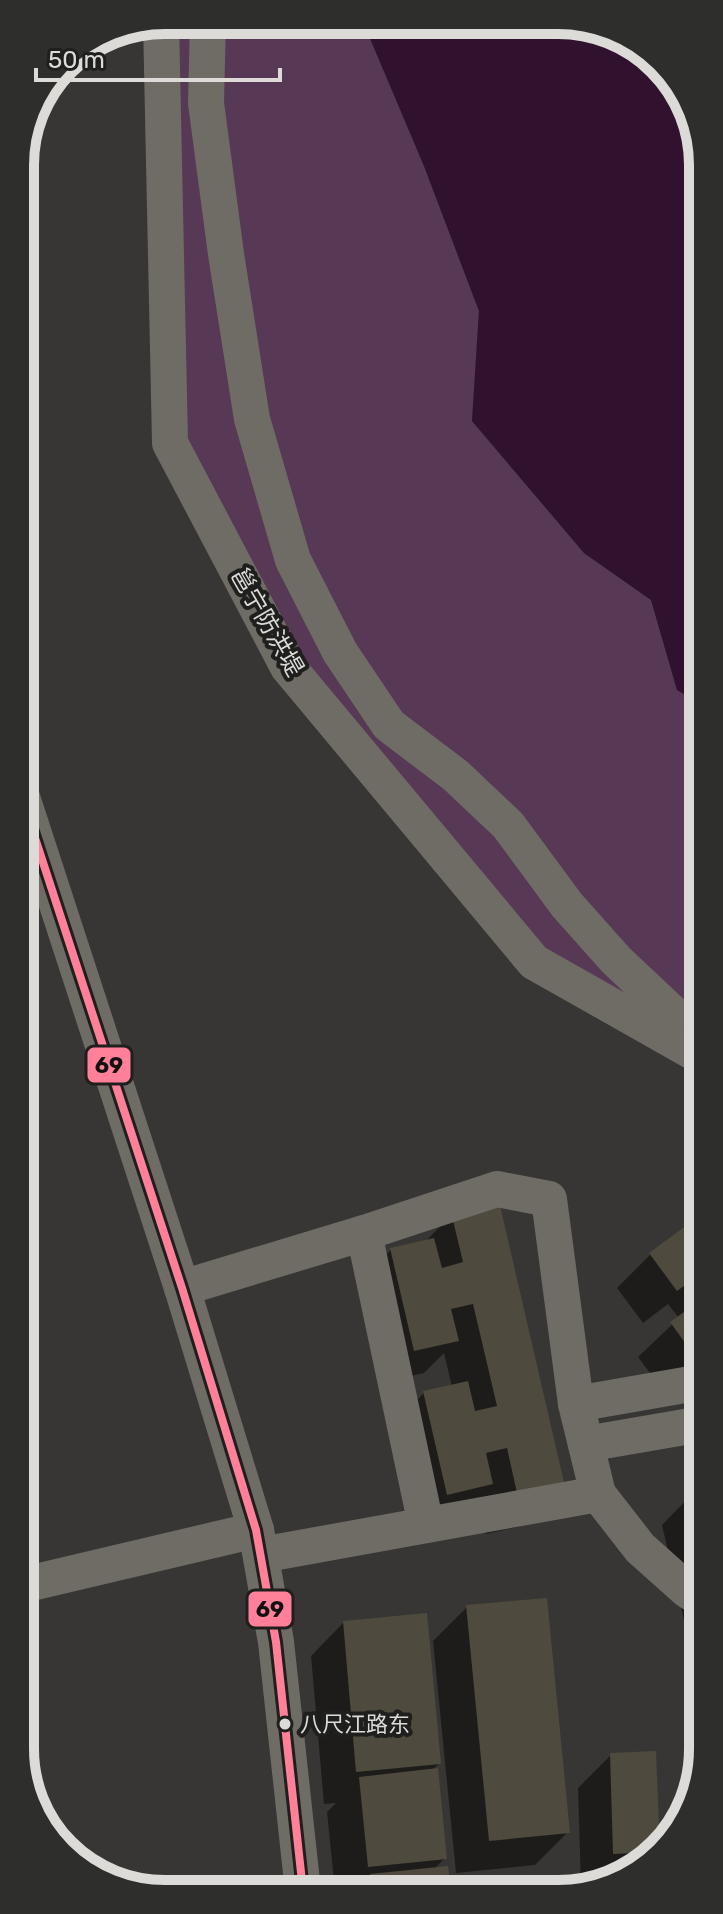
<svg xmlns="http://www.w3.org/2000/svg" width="723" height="1914" font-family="Rubik,'Noto Sans SC',sans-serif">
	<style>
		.green { fill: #573956 }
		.water { fill: #30122f }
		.shadow { fill: #0007 }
		.building { fill: #4e4a3e }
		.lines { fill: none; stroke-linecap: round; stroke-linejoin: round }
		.minor { stroke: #6e6c64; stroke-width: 36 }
		.bus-1-casing { stroke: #1f1f1d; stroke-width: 14 }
		.bus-1 { stroke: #ff8098; stroke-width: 8 }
		.bus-dot { fill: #dcdbd8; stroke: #1f1f1d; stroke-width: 3 }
		.labels { text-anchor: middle; stroke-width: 8; stroke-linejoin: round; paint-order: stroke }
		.bus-label { font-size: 22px; fill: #dcdbd8; stroke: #1f1f1d; text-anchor: start }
		.street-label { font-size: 24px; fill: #dcdbd8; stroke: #1f1f1d }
		.rim { fill: none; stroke: #dcdbd8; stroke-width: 10 }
		.line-badge { stroke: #1f1f1d; stroke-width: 3 }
		.pale-badge-label { font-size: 22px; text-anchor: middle; font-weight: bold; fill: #111 }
	</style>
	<rect width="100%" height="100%" fill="#383634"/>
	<!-- green -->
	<polygon class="green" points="165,20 366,21 366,29 424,166 479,311 472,421 584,553 651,600 677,690 701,704 702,1057 534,962 288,667 170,443"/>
	<!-- water -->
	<polygon class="water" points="366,21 587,23 661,63 700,136 701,704 677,690 651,600 584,553 472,421 479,311 424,166 366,29"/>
	<!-- shadow -->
	<g class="shadow">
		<polygon points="452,1214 530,1524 486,1534 477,1497 458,1517 414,1527 391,1426 424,1393 452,1387 444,1353 424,1373 381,1383 357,1283 391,1250 425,1242"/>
		<polygon points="702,1217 702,1366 665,1393 638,1357 679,1318 668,1304 643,1323 617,1288 650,1255"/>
		<polygon points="702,1490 702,1621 685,1625 662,1525 695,1491"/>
		<polygon points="467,1607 568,1832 535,1865 456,1873 433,1641"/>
		<polygon points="344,1622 439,1764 431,1771 445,1858 434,1869 446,1868 449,1891 335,1891 327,1812 336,1803 324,1804 311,1656"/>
		<polygon points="611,1755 658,1850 596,1886 581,1886 578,1788"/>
	</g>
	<!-- building -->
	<g class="building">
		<polygon points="499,1201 566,1491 519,1502 507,1448 486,1453 493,1484 447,1495 423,1391 468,1381 475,1411 497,1406 473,1304 451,1309 459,1341 414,1351 390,1248 434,1238 442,1268 463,1262 451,1212"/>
		<polygon points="702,1214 702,1273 677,1291 649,1253"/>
		<polygon points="702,1299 702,1359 699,1362 670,1322"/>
		<polygon points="702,1488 702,1520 701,1520 694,1490"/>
		<polygon points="547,1598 570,1833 489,1841 466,1605"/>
		<polygon points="427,1613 441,1764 356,1772 343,1621"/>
		<polygon points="656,1751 660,1849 653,1852 613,1854 610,1753"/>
		<polygon points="438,1768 447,1859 368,1867 359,1777"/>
		<polygon points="448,1866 451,1891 371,1891 370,1874"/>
	</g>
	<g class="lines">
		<!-- minor -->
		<g class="minor">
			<polyline points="208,20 206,103 226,254 252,419 293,560 340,652 389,725 455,775 508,825 567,905 616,960 702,1041"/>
			<polyline points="161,21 170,443 288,667 534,962 702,1057"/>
			<polyline points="21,794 182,1288 256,1530 276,1642 303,1891"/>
			<polyline points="364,1233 426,1525"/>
			<polyline points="182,1288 364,1233 497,1189 549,1199 576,1404 598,1494 640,1548 687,1590 702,1600"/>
			<polyline points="576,1404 702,1382"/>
			<polyline points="586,1444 702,1424"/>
			<polyline points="261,1555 598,1494"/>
			<polyline points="23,1585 256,1530"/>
		</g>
		<defs>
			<polyline id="bus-1" points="21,795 182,1288 256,1530 276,1642 303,1891"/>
		</defs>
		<!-- bus-1 casing -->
		<use href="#bus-1" class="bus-1-casing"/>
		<!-- bus-1 -->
		<use href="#bus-1" class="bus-1"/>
	</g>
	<!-- markers -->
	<circle class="bus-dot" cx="285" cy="1724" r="7"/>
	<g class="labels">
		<!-- bus labels -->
		<g class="bus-label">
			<text x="300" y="1732">八尺江路东</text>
		</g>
		<!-- street labels -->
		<g class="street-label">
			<text transform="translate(267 622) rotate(60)" y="8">邕宁防洪堤</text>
		</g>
	</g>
	<!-- crop -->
	<path d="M0 0H723V1914H0ZM165 34H558A131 131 0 0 1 689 165V1749A131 131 0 0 1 558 1880H165A131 131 0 0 1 34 1749V165A131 131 0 0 1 165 34Z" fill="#2e2e2c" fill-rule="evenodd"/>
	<path class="rim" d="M165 34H558A131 131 0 0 1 689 165V1749A131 131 0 0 1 558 1880H165A131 131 0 0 1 34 1749V165A131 131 0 0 1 165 34Z"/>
	<g class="line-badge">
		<rect x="86" y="1046" width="46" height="38" rx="8" fill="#ff8098"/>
		<rect x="247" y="1590" width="46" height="38" rx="8" fill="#ff8098"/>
	</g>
	<g class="pale-badge-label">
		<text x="109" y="1073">69</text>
		<text x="270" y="1617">69</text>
	</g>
	<!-- scale -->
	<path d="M36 68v12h244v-12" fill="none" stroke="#dcdbd8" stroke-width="4"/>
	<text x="48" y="68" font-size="24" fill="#dcdbd8" stroke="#1f1f1d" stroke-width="6" paint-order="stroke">50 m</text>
</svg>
